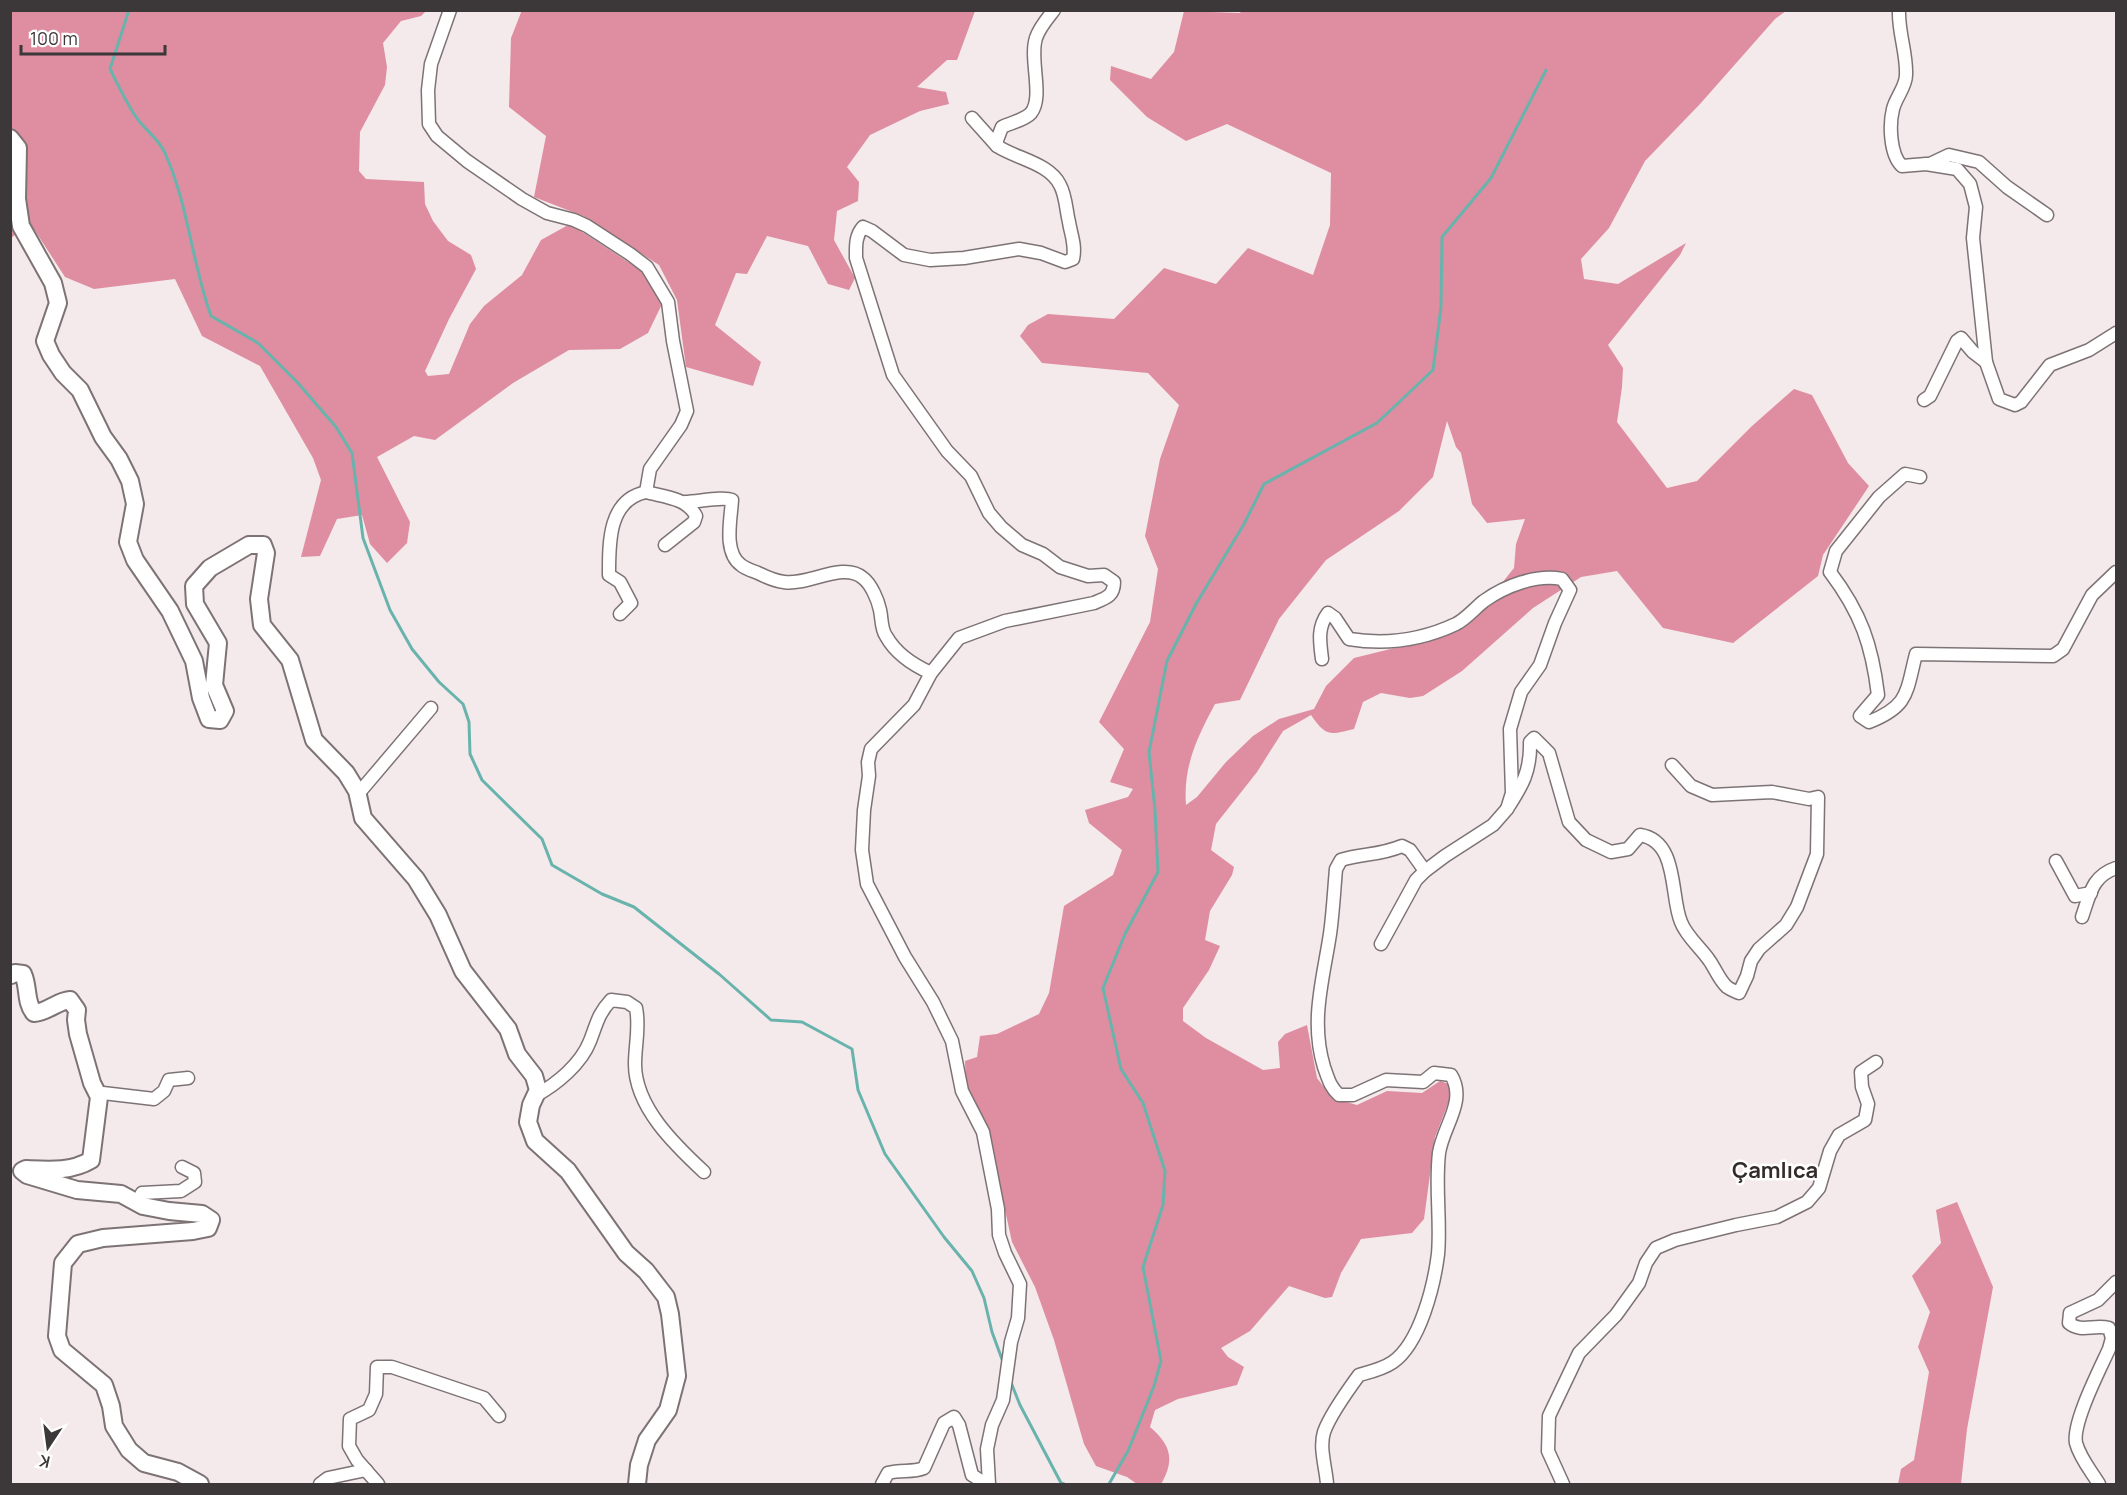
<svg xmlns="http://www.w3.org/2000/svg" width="2127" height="1495" font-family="Manrope,sans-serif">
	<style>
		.forest { fill: #df8da0; fill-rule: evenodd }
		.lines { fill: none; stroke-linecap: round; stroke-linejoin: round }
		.stream { stroke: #68b4ad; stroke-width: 3 }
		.street-casing { stroke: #7d7375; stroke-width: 15 }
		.secondary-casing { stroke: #7d7375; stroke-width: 20 }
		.street { stroke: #fff; stroke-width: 12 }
		.secondary { stroke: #fff; stroke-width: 16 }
		.labels { text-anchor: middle; stroke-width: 5; stroke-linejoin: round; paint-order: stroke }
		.district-label { font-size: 22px; font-weight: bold; fill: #332b2c; stroke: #fff }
	</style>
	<rect width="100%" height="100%" fill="#f4e9eb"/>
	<!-- forest -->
	<g class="forest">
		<polygon points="522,10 975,10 975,11 957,60 947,60 917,87 946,92 949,104 920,111 870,135 847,167 859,182 858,201 837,211 834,240 855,278 849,290 828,284 808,246 767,236 747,274 736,273 715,325 761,362 753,386 686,367 677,300 659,265 583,216 534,197 546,136 509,107 511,38"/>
		<path d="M1242 10 1786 11 1775 19 1700 104 1645 161 1609 228 1581 259 1584 279 1618 284 1686 243 1680 255 1608 345 1623 368 1622 387 1617 422 1667 488 1697 481 1752 426 1794 389 1812 395 1848 463 1869 486 1823 555 1818 576 1733 643 1663 628 1617 571 1581 577 1533 608 1462 671 1423 696 1410 698 1381 693 1363 702 1354 729C1330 735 1326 737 1311 715L1283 731 1257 772 1216 824 1211 850 1234 867 1232 875 1210 911 1205 940 1220 946 1209 970 1183 1008V1021L1206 1038 1263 1070 1280 1068 1278 1042 1285 1034 1307 1025 1317 1078 1332 1098 1357 1105 1387 1091 1422 1093 1440 1081 1449 1084V1101L1435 1137 1424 1219 1412 1233 1361 1239 1341 1273 1332 1297 1325 1298 1289 1286 1250 1331 1221 1348 1228 1357 1244 1367 1237 1385 1178 1399 1155 1410 1150 1427C1171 1445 1175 1460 1161 1484H1137L1127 1477 1096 1466 1084 1444 1054 1340 1035 1287 1012 1242 986 1123 966 1087 965 1061 977 1057 980 1036 997 1034 1039 1014 1049 993 1064 906 1113 875 1122 850 1089 823 1085 810 1128 797 1133 789 1110 782 1124 749 1099 722 1150 622 1158 569 1145 536 1160 459 1179 405 1148 373 1042 363 1020 336 1028 325 1048 314 1114 319 1164 268 1216 284 1248 248 1313 275 1330 225 1331 173 1227 124 1186 141 1147 117 1110 80 1111 66 1151 79 1174 52 1184 11 1240 13ZM1447 421 1456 447 1461 453 1472 504 1487 523 1525 519 1516 544 1514 568 1474 618 1456 630 1419 642 1354 658 1326 686 1314 709 1279 719 1253 736 1226 762 1197 797 1186 805C1183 766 1197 738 1215 704L1240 700 1279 619 1326 560 1399 511 1433 477Z"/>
		<polygon points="11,11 426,11 421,16 401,21 383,43 387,67 385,85 360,132 359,171 366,179 424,182 425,204 433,221 448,241 471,255 476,269 449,319 425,371 428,376 449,374 470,324 484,306 522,275 541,240 570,224 645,273 662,304 648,333 620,349 569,350 513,383 435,440 414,436 377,457 410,522 407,543 387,563 370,544 362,515 337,519 320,556 301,557 321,480 313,458 260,366 202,336 175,279 94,289 65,277 30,223 11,238"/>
		<polygon points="1957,1202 1993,1287 1967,1429 1961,1484 1898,1484 1901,1469 1914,1460 1929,1372 1918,1347 1930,1312 1912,1276 1941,1243 1936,1210"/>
	</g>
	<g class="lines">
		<!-- stream -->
		<g class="stream">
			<path d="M129 10 110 69C118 85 126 102 136 117 144 129 159 139 165 153 188 204 192 263 211 316L258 343 298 383 336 427 352 453 363 538 390 610 412 649 439 682 463 704 469 722 470 754 482 780 542 839 552 865 602 894 634 907 719 974 771 1020 802 1022 852 1049 858 1090 885 1154 944 1237 972 1271 984 1298 992 1332 1003 1362"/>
			<polyline points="1010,1380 1020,1405 1061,1483 1064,1484"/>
			<polyline points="1109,1484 1128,1451 1154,1386 1161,1361 1143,1267 1163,1205 1165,1171 1143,1103 1121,1069 1103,988 1125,934 1158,872 1155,810 1149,752 1167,661 1196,604 1244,524 1264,484 1377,423 1433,370 1441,307 1442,237 1491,178 1546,70"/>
		</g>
		<defs>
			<g id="street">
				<path d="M450 10 431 64 428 90 429 124 437 136 467 161 522 199 547 213 574 220 587 226 630 254 647 267 668 302 673 341 687 411 681 425 650 469 646 492C608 500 609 543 609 575L620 582 631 603 620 614"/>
				<path d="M1899 10C1898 32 1907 53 1906 75 1906 87 1896 97 1893 109 1889 125 1890 155 1902 166L1926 164 1957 169 1970 184 1976 207 1973 238 1986 362 1999 399 2015 405 2021 402 2050 365 2089 350 2116 333"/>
				<polyline points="972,118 997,146"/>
				<polyline points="1930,164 1949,155 1979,162 2007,187 2047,215"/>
				<polyline points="1924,400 1930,396 1957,341 1961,338 1973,352 1986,362"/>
				<path d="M1920 477 1905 474 1879 497 1836 551 1830 572C1861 613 1872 645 1878 695L1860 716 1869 722C1909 706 1906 693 1916 654L2053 656 2063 649 2092 595 2116 572"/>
				<path d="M646 492C665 497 687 498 696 516L694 522 665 545"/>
				<path d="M685 502C697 502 723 496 732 500 731 519 723 552 741 565 746 569 753 571 758 573 766 577 775 581 784 582 808 586 843 561 863 578 871 584 878 600 880 610 882 619 881 629 886 636 896 654 913 665 931 673"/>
				<path d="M1322 659C1320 642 1317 628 1328 613L1335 618 1349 639C1386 645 1422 640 1456 624 1466 619 1475 608 1484 601 1505 586 1536 574 1562 579L1570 590 1555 623 1540 665 1521 692 1510 729 1512 793 1507 809 1493 825 1445 856 1425 871 1416 880 1381 944"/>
				<polyline points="358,794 431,708"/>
				<path d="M1507 809C1522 786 1531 771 1530 742L1534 738 1549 753 1569 822 1586 840 1611 852 1628 849 1640 835C1679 841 1670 897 1681 922 1686 936 1701 948 1709 960 1715 968 1719 980 1727 987 1731 990 1735 991 1739 993L1747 976 1751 961 1759 949 1786 925 1797 907 1817 854 1818 797 1809 799 1772 792 1712 795 1691 786 1672 765"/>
				<polyline points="2056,861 2075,896 2091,893"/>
				<path d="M2082 917C2090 894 2092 876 2116 868"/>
				<path d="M535 1096C557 1084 581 1064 590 1041 597 1023 598 1014 611 1000L627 1002 636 1008C640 1027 635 1045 635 1064 635 1107 675 1145 704 1172"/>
				<polyline points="99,1097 103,1093 154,1099 164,1091 169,1080 188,1078"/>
				<polyline points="138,1201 142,1193 181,1191 195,1182 194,1173 182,1167"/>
				<polyline points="320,1484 328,1478 366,1470"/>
				<polyline points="378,1484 357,1460 349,1446 350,1419 369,1410 376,1394 377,1367 392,1367 484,1398 499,1416"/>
				<path d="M882 1484 888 1473C901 1469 912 1473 924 1468L944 1423 954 1417 959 1425 972 1475 986 1484"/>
				<path d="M989 1484 987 1449 992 1425 1003 1400 1011 1342 1018 1318 1020 1284 1005 1253 999 1235 998 1209 983 1132 962 1091 952 1041 933 1002 905 957 867 884 862 850 864 810 869 776 868 762 871 749 914 705 931 673 959 638 1005 621 1094 603C1106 598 1114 596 1114 582L1104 575 1088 576 1060 567 1043 554 1022 545 1001 527 989 513 971 476 947 451 893 375 856 258C856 247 855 236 863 227L872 231 904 255 930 260 964 258 1019 249 1041 253 1065 262 1073 259C1076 245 1071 235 1069 222 1066 210 1066 196 1060 185 1049 163 1017 159 997 146V140L1002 127C1010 123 1025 120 1031 113 1044 97 1029 59 1036 38 1039 28 1047 19 1054 10"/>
				<path d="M1327 1484C1326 1468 1319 1448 1324 1432 1330 1415 1348 1390 1359 1375 1370 1372 1383 1369 1393 1362 1420 1343 1434 1286 1438 1254 1441 1221 1435 1187 1439 1153 1443 1126 1467 1101 1451 1075L1434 1073 1423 1082 1386 1080 1353 1095H1339C1330 1087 1328 1078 1324 1067 1310 1021 1323 980 1330 934 1333 913 1334 891 1336 869L1341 860C1363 853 1378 856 1402 846L1410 850 1425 871"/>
				<polyline points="1563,1484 1548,1451 1549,1416 1579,1353 1616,1315 1639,1283 1646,1263 1656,1248 1675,1240 1736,1225 1777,1217 1807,1202 1819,1188 1830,1151 1839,1135 1865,1120 1868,1104 1862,1087 1861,1072 1876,1062"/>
				<path d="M2099 1484C2091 1471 2080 1458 2076 1443 2072 1423 2100 1369 2109 1349L2112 1338 2109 1328C2094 1324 2081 1333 2069 1323L2070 1313 2098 1300 2116 1282"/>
			</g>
			<g id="secondary">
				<polyline points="10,138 18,148 17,199 21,226 53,283 58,303 45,341 51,355 63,373 80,390 103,437 119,459 130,481 135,504 128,542 135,560 170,611 194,661 201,698 209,719 220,720 225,711 214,685 218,643 195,604 194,586 210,568 249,545 263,545 266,553 259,599 262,625 290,660 314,740 346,773 357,791 363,818 416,879 438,915 463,971 508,1029 517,1054 534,1076 538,1090 531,1105 528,1122 535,1141 568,1171 626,1253 646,1271 666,1297 670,1314 677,1376 668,1410 647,1440 639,1465 637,1484"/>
				<path d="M11 975 15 973 23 974C29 987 25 1002 34 1013 48 1012 57 1001 70 1000L77 1010 76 1020 78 1034 92 1083 99 1097 91 1160C71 1172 49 1170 26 1169L22 1171 27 1175 77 1190 121 1194 143 1206 169 1211 202 1214 211 1220 208 1228 193 1231 103 1238 78 1244 63 1263 57 1336 62 1350 104 1385 111 1406 114 1426 129 1450 144 1463 178 1472 200 1484"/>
			</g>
		</defs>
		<!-- street casing -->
		<use href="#street" class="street-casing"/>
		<!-- secondary casing -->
		<use href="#secondary" class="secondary-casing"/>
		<!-- street -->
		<use href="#street" class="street"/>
		<!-- secondary -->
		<use href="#secondary" class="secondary"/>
	</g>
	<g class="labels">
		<!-- district labels -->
		<g class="district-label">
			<text x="1775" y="1178">Çamlıca</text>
		</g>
	</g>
	<!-- border -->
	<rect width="2127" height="1495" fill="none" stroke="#3c3738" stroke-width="24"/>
	<!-- north arrow -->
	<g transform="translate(48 1447) rotate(193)" stroke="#ffffff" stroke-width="4.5" paint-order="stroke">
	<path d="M0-4.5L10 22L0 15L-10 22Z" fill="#3c3738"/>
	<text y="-9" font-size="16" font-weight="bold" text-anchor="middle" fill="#3c3738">K</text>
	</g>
	<!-- scale -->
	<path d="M21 45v9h144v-9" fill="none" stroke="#3c3738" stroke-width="3"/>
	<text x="30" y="45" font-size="18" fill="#3c3738" stroke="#ffffff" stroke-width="4.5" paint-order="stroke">100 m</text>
</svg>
